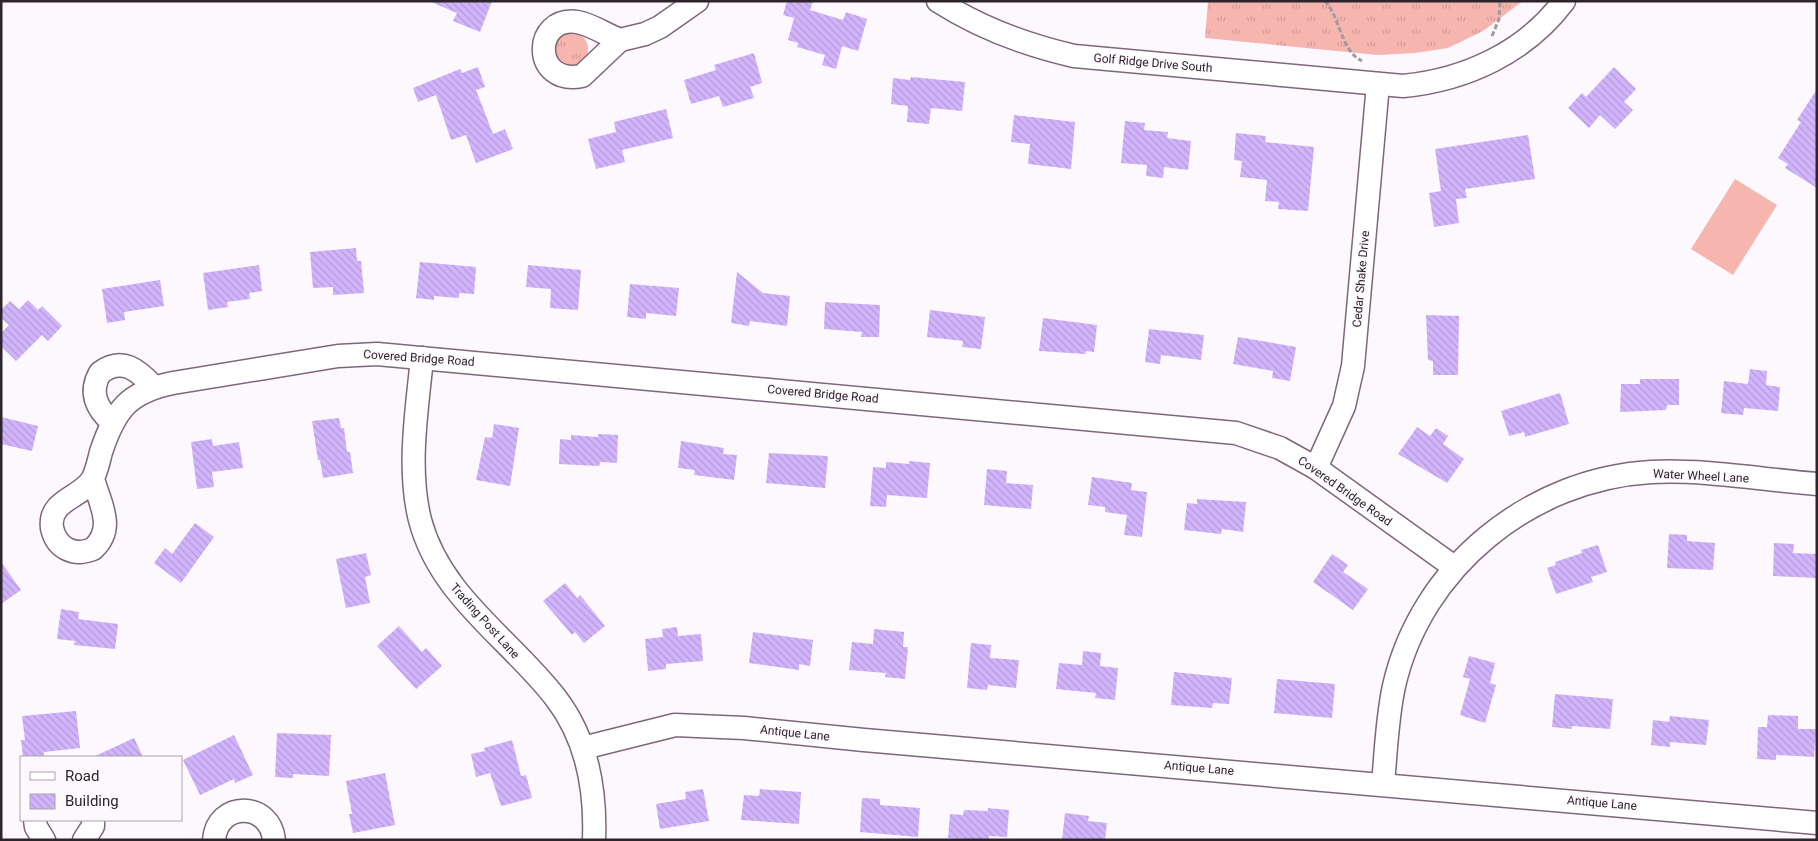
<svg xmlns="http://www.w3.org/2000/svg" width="1818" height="841" font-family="Roboto,sans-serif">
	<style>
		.grass { fill: url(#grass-tufts) }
		.pitch { fill: #f6b5af }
		.building { fill: url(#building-back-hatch) }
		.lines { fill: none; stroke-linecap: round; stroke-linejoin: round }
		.minor-casing { stroke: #7e667b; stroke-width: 25 }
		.path { stroke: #a19aa1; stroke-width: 3; stroke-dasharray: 5 2.5; stroke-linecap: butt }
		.minor { stroke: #fff; stroke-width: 22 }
		.labels { text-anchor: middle; stroke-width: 4; stroke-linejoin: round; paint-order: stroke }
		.street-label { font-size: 12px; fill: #2d242c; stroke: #fdf8fd }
	</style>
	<defs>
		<pattern id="grass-tufts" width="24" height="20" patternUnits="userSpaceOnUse" patternTransform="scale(1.25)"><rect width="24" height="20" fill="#f6b5af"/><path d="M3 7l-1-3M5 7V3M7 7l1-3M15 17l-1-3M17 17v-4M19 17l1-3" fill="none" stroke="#d39c97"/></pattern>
		<pattern id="building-back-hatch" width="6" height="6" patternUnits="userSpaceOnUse" patternTransform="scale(1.25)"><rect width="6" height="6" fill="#d1b4fb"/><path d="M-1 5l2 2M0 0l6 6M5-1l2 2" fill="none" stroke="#b49bd7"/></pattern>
	</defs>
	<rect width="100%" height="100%" fill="#fdf8fd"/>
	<!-- grass -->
	<g class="grass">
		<polygon points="1208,1 1523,1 1483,31 1448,48 1415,53 1378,55 1205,38"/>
		<circle cx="571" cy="49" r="17"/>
	</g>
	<!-- pitch -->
	<polygon class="pitch" points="1735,179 1777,205 1733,275 1691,249"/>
	<!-- building -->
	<g class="building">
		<polygon points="429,1 492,1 480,32 453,21 457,13"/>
		<polygon points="787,1 813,1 810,10 843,20 846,12 867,19 858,51 842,46 836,69 822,65 825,55 797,47 798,43 788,40 794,18 783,15"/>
		<polygon points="754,53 762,83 750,87 754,98 723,107 719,96 691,104 684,80 716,70 714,65"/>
		<polygon points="478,67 485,87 476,90 493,134 505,129 513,149 476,163 466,135 451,140 436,95 418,102 413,88 460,69 462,73"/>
		<polygon points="1614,67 1636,89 1624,102 1633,110 1615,129 1600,115 1589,128 1568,108 1582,93 1586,97"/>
		<polygon points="911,77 965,82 962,111 931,108 929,124 907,122 908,106 891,104 893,78 910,80"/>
		<polygon points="1817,89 1817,188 1785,168 1788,164 1778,158 1801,122 1797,120"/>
		<polygon points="666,109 673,138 622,150 625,162 596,169 588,139 616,132 614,122"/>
		<polygon points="1014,115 1075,122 1071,169 1028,164 1030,144 1011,142"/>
		<polygon points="1125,121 1145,123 1144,130 1168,132 1167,138 1191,141 1188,170 1164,167 1163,178 1146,176 1147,165 1121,163"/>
		<polygon points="1236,133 1266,136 1265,142 1314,147 1308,211 1278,209 1279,202 1265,201 1267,180 1240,177 1242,161 1234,160"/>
		<polygon points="1528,135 1535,179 1465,189 1467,198 1456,199 1459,223 1434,227 1429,193 1441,191 1435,149"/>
		<polygon points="356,248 357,261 361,261 364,293 333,295 333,287 313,288 310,252"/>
		<polygon points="420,262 476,267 474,294 459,293 459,298 434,296 434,300 416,298"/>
		<polygon points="259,265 262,291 249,293 250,299 227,302 228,307 208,310 203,273"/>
		<polygon points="528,265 581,270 578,310 550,308 551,289 526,287"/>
		<polygon points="737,272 763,293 790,296 787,326 750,321 749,326 731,323"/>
		<polygon points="160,280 164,306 124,312 125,320 107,323 102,289"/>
		<polygon points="630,284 679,288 676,316 646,313 646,319 627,317"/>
		<polygon points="28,300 38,310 42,306 62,326 48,341 42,335 16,361 1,346 1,333 9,325 1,318 1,310 10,301 19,309"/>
		<polygon points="825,302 880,305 879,337 861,337 862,332 824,329"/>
		<polygon points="930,310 985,317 981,349 962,347 963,341 927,337"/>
		<polygon points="1426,315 1459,316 1458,375 1433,375 1433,361 1428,360"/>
		<polygon points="1043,318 1097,325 1094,352 1086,351 1085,354 1039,351"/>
		<polygon points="1149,329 1204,335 1201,360 1161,355 1160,364 1145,362"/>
		<polygon points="1238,337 1296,347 1290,381 1272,378 1273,371 1233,364"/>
		<polygon points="1750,369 1767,371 1766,385 1780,387 1778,411 1744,408 1743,415 1721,413 1724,381 1748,384"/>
		<polygon points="1640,379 1679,379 1679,405 1667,405 1666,410 1620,412 1621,384 1640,384"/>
		<polygon points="1560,393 1569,424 1525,437 1524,432 1509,436 1501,411"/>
		<polygon points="1,417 38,426 32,451 1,444"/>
		<polygon points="339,418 341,428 344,428 347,452 350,452 353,473 323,478 320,460 318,460 312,421"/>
		<polygon points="494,424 519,428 510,486 476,480 485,437 492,438"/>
		<polygon points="1417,427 1430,436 1436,428 1448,436 1443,444 1464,459 1447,483 1398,454"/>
		<polygon points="598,434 618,435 617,463 600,462 599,466 559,464 560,439 571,440 571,435 598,437"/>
		<polygon points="212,439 213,446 239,442 243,468 212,472 214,487 197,489 191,442"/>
		<polygon points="681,441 724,448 723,454 737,455 734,480 694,475 695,470 678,468"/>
		<polygon points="769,453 828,456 825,488 766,483"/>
		<polygon points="909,461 930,463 927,498 887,495 886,507 870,506 873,467 886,468 886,462 909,464"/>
		<polygon points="987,469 1007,471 1006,483 1033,485 1031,509 984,505"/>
		<polygon points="1092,477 1132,483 1131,490 1147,492 1142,537 1124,535 1127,515 1105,512 1105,507 1088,505"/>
		<polygon points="1197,499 1246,502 1243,532 1222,529 1221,534 1184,530 1187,503 1197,504"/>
		<polygon points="195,523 214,537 181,583 154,563 165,548 172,554"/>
		<polygon points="1669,534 1687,535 1687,541 1715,543 1713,570 1667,568"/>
		<polygon points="1774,543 1794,544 1793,553 1817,554 1817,578 1773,576"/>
		<polygon points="1598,545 1607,572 1591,577 1593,582 1556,594 1547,568 1556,565 1555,562 1582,553 1581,550"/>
		<polygon points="366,553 371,575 365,577 370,603 346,608 336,559"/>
		<polygon points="1332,554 1348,565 1343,572 1368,589 1353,610 1313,582"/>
		<polygon points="1,562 21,590 1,604"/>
		<polygon points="565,583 577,598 580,595 605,626 584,643 575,632 572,635 543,601"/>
		<polygon points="61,609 79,612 78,619 118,624 115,649 74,645 75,641 57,639"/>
		<polygon points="399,626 422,652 426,648 442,666 416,689 377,646"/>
		<polygon points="677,627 678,636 701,634 703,661 666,664 666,669 648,671 645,639 663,637 662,629"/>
		<polygon points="874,629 904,632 903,647 908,647 905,679 885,677 886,673 849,670 852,642 873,644"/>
		<polygon points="753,632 813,640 810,666 799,664 799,670 749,663"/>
		<polygon points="971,643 991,645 990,658 1019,660 1016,688 988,685 987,690 967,688"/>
		<polygon points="1083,651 1101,653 1100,666 1118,668 1115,700 1095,698 1096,693 1056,689 1059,663 1082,665"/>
		<polygon points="1469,656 1495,663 1490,683 1496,685 1485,723 1460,715 1470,679 1463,677"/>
		<polygon points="1174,672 1232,678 1229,704 1213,703 1212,708 1171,705"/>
		<polygon points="1277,679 1335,684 1332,718 1274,713"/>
		<polygon points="1555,694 1613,699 1610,729 1572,726 1572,729 1552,727"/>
		<polygon points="76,711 80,748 44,752 44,757 23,757 21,740 25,740 22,716"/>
		<polygon points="1768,715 1798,716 1798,729 1816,729 1814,757 1776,755 1776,760 1757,759 1758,727 1767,727"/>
		<polygon points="1670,716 1709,720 1706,745 1670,742 1670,747 1651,745 1653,720 1669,722"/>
		<polygon points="277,733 331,735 329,776 293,774 293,778 275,777"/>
		<polygon points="234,735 253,775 235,783 234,779 200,795 183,760"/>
		<polygon points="134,738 143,757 93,757"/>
		<polygon points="512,740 521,776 526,775 532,798 501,806 490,773 476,777 471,754 485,751 484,748"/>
		<polygon points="385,773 395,825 353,833 349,814 352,814 346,781"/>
		<polygon points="703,789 709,821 660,829 656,804 686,799 685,792"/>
		<polygon points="760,789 801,792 799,824 741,820 744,795 759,796"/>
		<polygon points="862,798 880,799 880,805 920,808 918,837 860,832"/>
		<polygon points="988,808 1009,810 1007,837 989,836 988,840 948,838 950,814 963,815 964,810 988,811"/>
		<polygon points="1065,813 1089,816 1088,821 1107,823 1105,840 1062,840"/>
	</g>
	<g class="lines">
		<defs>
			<g id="minor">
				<path d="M938 1C980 28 1026 45 1074 56L1403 86C1466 80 1526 52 1564 1"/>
				<path d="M620 40C606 35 591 24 577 22 532 16 532 86 582 76L620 40 645 34 660 27 697 1"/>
				<path d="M422 358C417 410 407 468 420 520 440 596 509 638 555 697 587 738 596 789 594 840"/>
				<path d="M112 422C96 408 89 392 100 373 122 356 138 370 154 387"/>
				<polyline points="1316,468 1344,406 1353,366 1378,84"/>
				<path d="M93 479C100 504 116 528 93 549 84 552 77 554 67 549 59 545 54 537 52 528 48 499 83 498 93 478 97 470 99 460 101 452 115 410 128 392 173 383L338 356 377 354 1236 433 1280 448 1316 468 1454 567"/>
				<polyline points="583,748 675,725 744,728 864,740 1817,823"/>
				<path d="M1383 784C1386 751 1387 718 1394 686 1421 567 1530 479 1651 472 1702 469 1765 480 1817 484"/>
				<polyline points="35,820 36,827 44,840"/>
				<polyline points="84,840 93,826 93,820"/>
				<path d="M214 840C217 801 270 801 274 840"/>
			</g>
		</defs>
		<!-- minor casing -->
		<use href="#minor" class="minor-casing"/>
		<!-- path -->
		<g class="path">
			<path d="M1325 1C1340 17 1341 51 1362 61"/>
			<polyline points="1492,36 1499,19 1500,1"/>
		</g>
		<!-- minor -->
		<use href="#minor" class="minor"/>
	</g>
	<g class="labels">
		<!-- street labels -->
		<g class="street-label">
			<text transform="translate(1153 63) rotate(5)" y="4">Golf Ridge Drive South</text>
			<text transform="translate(1361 279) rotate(-85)" y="4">Cedar Shake Drive</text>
			<text transform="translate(419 358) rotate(4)" y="4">Covered Bridge Road</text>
			<text transform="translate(823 394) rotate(5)" y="4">Covered Bridge Road</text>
			<text transform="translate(1701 476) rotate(3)" y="4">Water Wheel Lane</text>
			<text transform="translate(1345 491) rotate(35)" y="4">Covered Bridge Road</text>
			<text transform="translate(485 621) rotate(48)" y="4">Trading Post Lane</text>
			<text transform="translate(795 733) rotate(6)" y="4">Antique Lane</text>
			<text transform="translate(1199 768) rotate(5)" y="4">Antique Lane</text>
			<text transform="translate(1602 803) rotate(5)" y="4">Antique Lane</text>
		</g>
	</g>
	<!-- border -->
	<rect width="1818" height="841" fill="none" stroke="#2d242c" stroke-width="5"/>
	<!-- legend -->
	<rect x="20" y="756" width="162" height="65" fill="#fdf8fd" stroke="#aaa3a9"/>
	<rect x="30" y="772" width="25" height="8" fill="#ffffff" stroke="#aaa3a9"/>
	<text x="65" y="781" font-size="15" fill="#2d242c">Road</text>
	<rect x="30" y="794" width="25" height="15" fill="url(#building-back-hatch)" stroke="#aaa3a9"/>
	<text x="65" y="806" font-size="15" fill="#2d242c">Building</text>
</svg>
